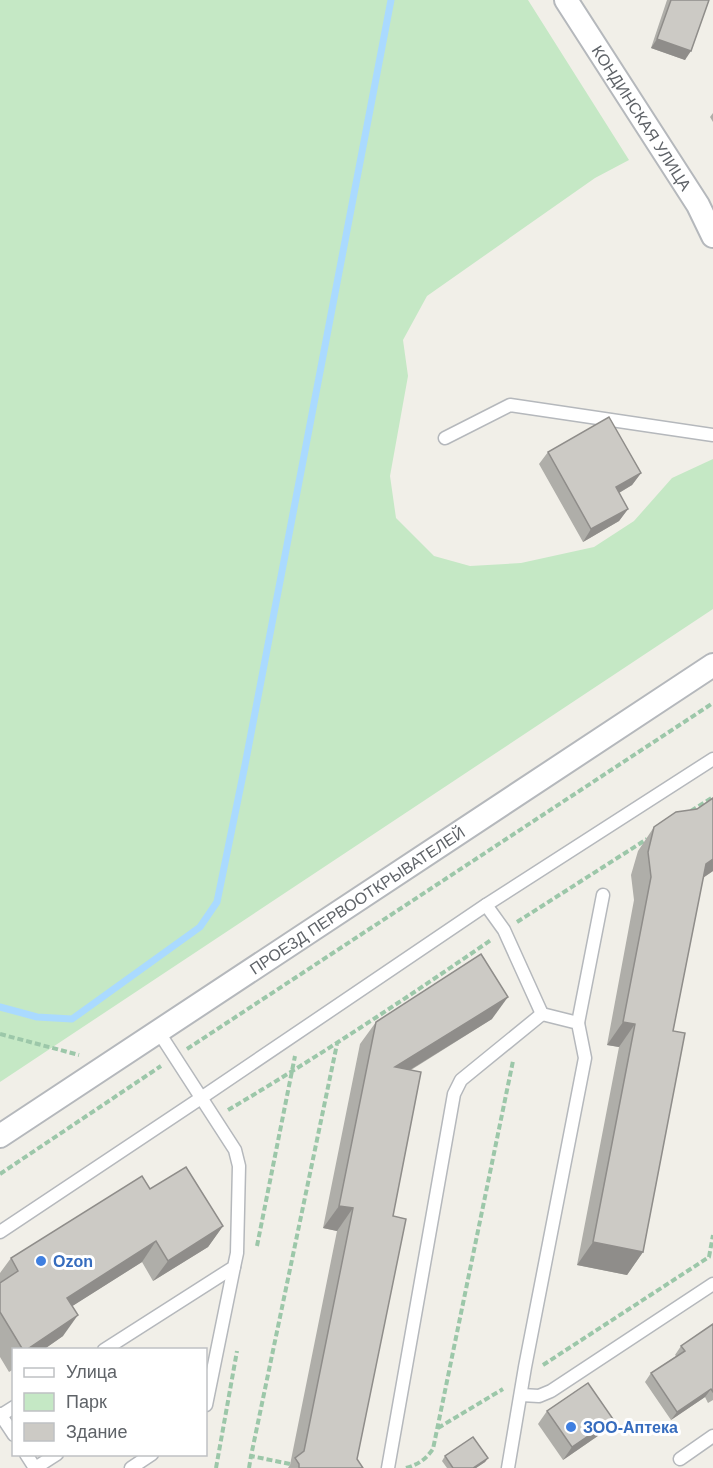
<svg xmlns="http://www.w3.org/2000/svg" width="713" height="1468" font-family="Arial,sans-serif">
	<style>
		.green { fill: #c5e8c5 }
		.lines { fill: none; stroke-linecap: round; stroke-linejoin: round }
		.stream { stroke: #aadaff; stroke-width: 7 }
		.lane-casing { stroke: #b5b8bc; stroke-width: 15 }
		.street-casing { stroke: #b5b8bc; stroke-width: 26 }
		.path { stroke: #9cc7a9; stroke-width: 4; stroke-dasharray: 6 3; stroke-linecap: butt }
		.lane { stroke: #fff; stroke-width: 12 }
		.street { stroke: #fff; stroke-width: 22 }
		.wall { fill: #afaea9 }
		.shaded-wall { fill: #8f8d8a }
		.building { fill: #cccac5; stroke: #8f8d8a; stroke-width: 1.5 }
		.shop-dot { fill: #3f7fe0; stroke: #fff; stroke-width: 2 }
		.labels { text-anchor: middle; stroke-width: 6; stroke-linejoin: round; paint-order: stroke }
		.street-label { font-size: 16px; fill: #5f6368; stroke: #fff }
		.shop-label { font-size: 16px; font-weight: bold; fill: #366cbe; stroke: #fff; text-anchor: start }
	</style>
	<rect width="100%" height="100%" fill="#f1efe8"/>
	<!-- green -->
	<polygon class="green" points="0,0 528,0 629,160 595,178 427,296 403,340 408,376 390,476 396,518 434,556 470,566 521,563 594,547 634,521 672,478 713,459 713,609 0,1082"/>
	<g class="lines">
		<!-- stream -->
		<polyline class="stream" points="0,1007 37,1017 72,1019 200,927 217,902 245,765 391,0"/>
		<defs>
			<g id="lane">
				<polyline points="445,438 510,405 713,435"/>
				<polyline points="486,905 504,930 542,1014"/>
				<polyline points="578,1023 603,895"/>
				<polyline points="0,1232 201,1098 486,905 713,759"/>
				<polyline points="104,1350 234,1267 237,1253 239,1166 235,1150 158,1031"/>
				<polyline points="521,1395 539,1396 551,1391 713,1284"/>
				<polyline points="206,1405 234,1267"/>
				<polyline points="0,1414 14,1435"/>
				<polyline points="0,1416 14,1407"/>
				<polyline points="26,1454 35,1468"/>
				<polyline points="680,1459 713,1436"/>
				<polyline points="35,1468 57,1454"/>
				<polyline points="131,1468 152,1454"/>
				<polyline points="388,1468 454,1094 461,1080 542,1014"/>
				<polyline points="508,1468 525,1367 585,1058 578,1023 542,1014"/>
			</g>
			<g id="street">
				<path id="s1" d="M566 0 698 205 713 236"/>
				<path id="s2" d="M0 1136 713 665"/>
			</g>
		</defs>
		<!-- lane casing -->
		<use href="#lane" class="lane-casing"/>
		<!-- street casing -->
		<use href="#street" class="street-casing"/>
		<!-- path -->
		<g class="path">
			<polyline points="691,811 713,797"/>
			<polyline points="517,922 647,839"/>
			<polyline points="0,1034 79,1055"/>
			<polyline points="187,1049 713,703"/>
			<path d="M228 1110C318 1057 405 999 491 940"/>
			<polyline points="0,1174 161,1066"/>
			<polyline points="257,1246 295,1056"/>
			<polyline points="543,1365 709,1257 713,1235"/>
			<polyline points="438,1428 503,1389"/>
			<polyline points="290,1464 251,1456 337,1044"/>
			<polyline points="216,1468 237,1351"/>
			<polyline points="249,1468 251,1456"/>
			<path d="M406 1468C419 1464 425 1460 433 1449L513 1061"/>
		</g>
		<!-- lane -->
		<use href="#lane" class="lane"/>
		<!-- street -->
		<use href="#street" class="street"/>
	</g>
	<!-- wall -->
	<g class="wall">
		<polygon points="667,0 709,0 685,60 651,48"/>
		<polygon points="713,113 713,122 710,117"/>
		<polygon points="548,452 641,473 632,485 619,493 628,509 619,521 583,542 539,464"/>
		<polygon points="654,827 713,871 703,878 673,1031 643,1252 627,1275 577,1265 619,1047 607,1045 634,900 631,875 638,851"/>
		<polygon points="492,1019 411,1070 393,1216 357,1459 363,1468 288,1468 290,1465 337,1231 323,1228 360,1044 376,1022"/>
		<polygon points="150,1189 223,1226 208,1247 153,1281 142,1262 72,1306 63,1336 43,1350 14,1350 14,1369 9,1372 0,1357 0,1273 11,1258"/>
		<polygon points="713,1324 713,1400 708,1403 705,1397 671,1420 645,1382 651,1373 676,1356 675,1355 681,1346"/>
		<polygon points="547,1411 605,1431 563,1460 538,1424"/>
		<polygon points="445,1456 488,1458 485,1462 476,1468 447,1468 442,1461"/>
	</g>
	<!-- shaded-wall -->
	<g class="shaded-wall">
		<polygon points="657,39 691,51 685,60 651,48"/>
		<polygon points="641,473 632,485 607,500 616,487"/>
		<polygon points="628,509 619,521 583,542 591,529"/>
		<polygon points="713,859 713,871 689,887 706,864"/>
		<polygon points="508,997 492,1019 379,1089 395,1067"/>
		<polygon points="623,1022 635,1024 619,1047 607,1045"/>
		<polygon points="339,1206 353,1208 337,1231 323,1228"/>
		<polygon points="223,1226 208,1247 153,1281 168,1261"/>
		<polygon points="156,1241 142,1262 52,1319 67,1298"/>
		<polygon points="593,1242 643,1252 627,1275 577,1265"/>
		<polygon points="78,1315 63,1336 43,1350 26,1350"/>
		<polygon points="711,1389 705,1397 671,1420 677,1412"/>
		<polygon points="613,1419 605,1431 563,1460 572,1447"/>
		<polygon points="488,1458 485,1462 476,1468 473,1468"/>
	</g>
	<!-- building -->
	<g class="building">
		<polygon points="671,0 709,0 691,51 657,39"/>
		<polygon points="609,417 641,473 616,487 628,509 591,529 548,452"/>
		<polygon points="713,798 713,859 706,864 673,1031 685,1033 643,1252 593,1242 635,1024 623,1022 651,877 648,852 654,827 676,812 697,809"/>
		<polygon points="481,954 508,997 395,1067 421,1072 393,1216 406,1219 357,1459 363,1468 299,1468 299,1464 295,1458 304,1451 353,1208 339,1206 376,1022"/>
		<polygon points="186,1167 223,1226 168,1261 156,1241 67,1298 78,1315 26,1350 23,1350 0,1312 0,1283 18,1271 11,1258 142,1176 150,1189"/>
		<polygon points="713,1324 713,1392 711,1389 677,1412 651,1373 685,1351 681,1346"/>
		<polygon points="588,1383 613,1419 572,1447 547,1411"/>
		<polygon points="473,1437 488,1458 473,1468 453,1468 445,1456"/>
	</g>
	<!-- markers -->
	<g class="shop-dot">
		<circle cx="41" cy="1261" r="6"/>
		<circle cx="571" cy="1427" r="6"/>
	</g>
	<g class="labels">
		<!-- street labels -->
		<g class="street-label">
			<text dy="6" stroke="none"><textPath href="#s1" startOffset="140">КОНДИНСКАЯ УЛИЦА</textPath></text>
			<text dy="6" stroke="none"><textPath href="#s2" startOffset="428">ПРОЕЗД ПЕРВООТКРЫВАТЕЛЕЙ</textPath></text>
		</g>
		<!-- shop labels -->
		<g class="shop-label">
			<text x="53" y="1267">Ozon</text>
			<text x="583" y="1433">ЗОО-Аптека</text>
		</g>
	</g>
	<!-- legend -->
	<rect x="12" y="1348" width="195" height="108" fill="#ffffff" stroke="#bfc1c3" stroke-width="1.5"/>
	<rect x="24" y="1368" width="30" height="9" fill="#ffffff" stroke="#bfc1c3" stroke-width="1.5"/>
	<text x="66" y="1378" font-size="18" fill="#5f6368">Улица</text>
	<rect x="24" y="1393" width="30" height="18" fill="#c5e8c5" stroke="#bfc1c3" stroke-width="1.5"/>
	<text x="66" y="1408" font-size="18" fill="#5f6368">Парк</text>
	<rect x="24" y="1423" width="30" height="18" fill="#cccac5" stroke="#bfc1c3" stroke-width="1.5"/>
	<text x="66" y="1438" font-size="18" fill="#5f6368">Здание</text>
</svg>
